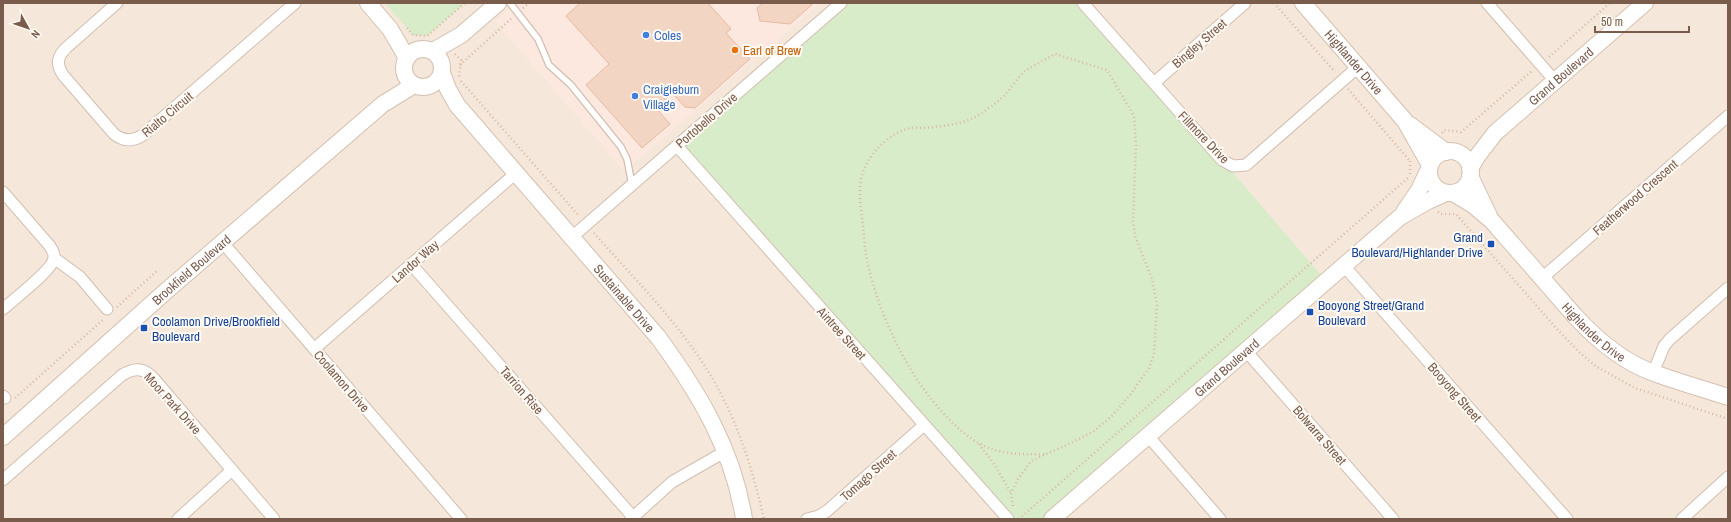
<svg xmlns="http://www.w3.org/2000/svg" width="1731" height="522" font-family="'Archivo Narrow',sans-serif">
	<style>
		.residential { fill: #f5e8da }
		.commercial { fill: #fde8e0 }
		.green { fill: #d8ecc9 }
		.building { fill: #f3d5c3; stroke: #e6bba3 }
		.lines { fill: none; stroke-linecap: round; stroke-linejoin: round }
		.lane-casing { stroke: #d1beb0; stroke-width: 8 }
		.street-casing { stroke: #d1beb0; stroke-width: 13 }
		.secondary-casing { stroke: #d6c0b0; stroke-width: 18 }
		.path { stroke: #d9b8a5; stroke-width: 2.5; stroke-dasharray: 1 3; stroke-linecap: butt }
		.lane { stroke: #fff; stroke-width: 5.5 }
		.street { stroke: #fff; stroke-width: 11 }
		.secondary { stroke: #fff; stroke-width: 16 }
		.shop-dot { fill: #3f7fe0; stroke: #fffaf3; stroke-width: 1.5 }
		.food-dot { fill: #e8710a; stroke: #fffaf3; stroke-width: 1.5 }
		.transit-dot { fill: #1a4fb4; stroke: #fffaf3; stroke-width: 1.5 }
		.labels { text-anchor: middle; stroke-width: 4; stroke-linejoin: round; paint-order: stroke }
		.shop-label { font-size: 13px; fill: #366cbe; stroke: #fffaf3; text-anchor: start }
		.street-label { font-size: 13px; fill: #7a5c4d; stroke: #fffaf3 }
		.food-label { font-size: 13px; fill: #c56008; stroke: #fffaf3; text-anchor: start }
		.transit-label { font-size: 13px; fill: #164399; stroke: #fffaf3; text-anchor: start }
	</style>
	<rect width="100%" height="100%" fill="#fdf6ec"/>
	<!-- residential -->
	<rect class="residential" x="3" y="3" width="1725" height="516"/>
	<!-- commercial -->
	<polygon class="commercial" points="517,3 820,3 624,171 495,21"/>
	<!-- green -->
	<g class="green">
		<polygon points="385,3 465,3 427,36 413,35"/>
		<polygon points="841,3 1083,3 1222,160 1326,281 1052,519 1008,519 677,146"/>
	</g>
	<!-- building -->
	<g class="building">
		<polygon points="580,3 708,3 731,29 726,33 750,59 695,108 685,107 672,93 656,108 670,124 642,148 586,85 609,64 566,16"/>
		<polygon points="763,3 814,3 790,24 760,21 757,8"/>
	</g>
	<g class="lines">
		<defs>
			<polyline id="lane" points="510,3 538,39 549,65 571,85 621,147 627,159 632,185"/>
			<g id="street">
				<path d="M117 3 66 48C57 57 56 64 63 75L114 134C123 141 133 142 143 135L295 3"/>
				<polyline points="1083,3 1222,160 1233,166 1246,165 1358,67"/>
				<polyline points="1487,3 1555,81"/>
				<polyline points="1154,83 1245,3"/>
				<polyline points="677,146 1008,519"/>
				<path d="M3 192 49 245C52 249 55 254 54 259 51 271 14 299 3 309"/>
				<polyline points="572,237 841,3"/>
				<polyline points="223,243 461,519"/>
				<polyline points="54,258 80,277 107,309"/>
				<polyline points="411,264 633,517"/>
				<polyline points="1344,266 1567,519"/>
				<polyline points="1541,279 1728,116"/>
				<polyline points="314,349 516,173"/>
				<polyline points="1246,351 1393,519"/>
				<polyline points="1653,373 1664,346 1670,339 1728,288"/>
				<polyline points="3,396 5,398"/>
				<polyline points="1148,436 1220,519"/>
				<path d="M3 480 122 375C136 367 145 368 155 380L274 519"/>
				<polyline points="178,519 232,470"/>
				<polyline points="631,519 672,482 726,451"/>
				<polyline points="807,519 819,516 827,511 924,425"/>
				<polyline points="1682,519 1728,477"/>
			</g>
			<g id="secondary">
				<polyline points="368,3 390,29 407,58"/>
				<path id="s1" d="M1303 3 1405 121 1430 165"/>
				<circle cx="423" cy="68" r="19"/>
				<polyline points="433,51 461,35 498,3"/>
				<path id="s2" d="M442 73 448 89 457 105 658 337C699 393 733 449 744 519"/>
				<polyline points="1410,125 1446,152"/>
				<circle cx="1450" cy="172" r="21"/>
				<path id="s3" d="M1470 169 1476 158 1495 133 1645 3"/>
				<polyline points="1470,176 1489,216"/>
				<path id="s4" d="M1453 193 1473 205 1492 221 1575 316C1597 340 1623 362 1654 373 1678 382 1704 389 1728 397"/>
				<polyline points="1404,212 1419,190 1429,169"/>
				<path id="s5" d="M3 437 165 292 383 104 414 85"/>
				<path id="s6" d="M1052 519 1400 217 1428 201 1446 193"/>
			</g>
		</defs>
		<!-- lane casing -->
		<use href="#lane" class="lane-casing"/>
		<!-- street casing -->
		<use href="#street" class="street-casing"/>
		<!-- secondary casing -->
		<use href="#secondary" class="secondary-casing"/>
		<!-- path -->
		<g class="path">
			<polyline points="1274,3 1335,72"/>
			<polyline points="523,8 529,3"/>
			<polyline points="407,28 413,35 427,36 465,3"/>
			<polyline points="455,54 461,60 459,77"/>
			<polyline points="1549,57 1610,3"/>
			<polyline points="460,65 512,18"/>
			<polyline points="461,81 579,216"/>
			<polyline points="1348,89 1410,161"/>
			<polyline points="1442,133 1444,130 1461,132 1533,70"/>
			<polyline points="1410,161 1410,174"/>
			<polyline points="1438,212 1440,214 1456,214 1557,329 1580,353 1597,367 1635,388 1728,419"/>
			<path d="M594 233C639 284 693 337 723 398 743 437 754 477 764 519"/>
			<polyline points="117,307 158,270"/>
			<polyline points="145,327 152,334"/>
			<polyline points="15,398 104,319"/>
			<polyline points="979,444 994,464 1011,493"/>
			<path d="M1013 506 1011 493 1018 479 1031 461 1071 443 1094 431 1112 416 1130 395 1149 368 1154 353 1157 304 1152 279 1135 236 1133 220 1136 145 1134 116 1107 70 1055 54C1045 60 1034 65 1025 71 1017 78 1011 89 1003 97 994 105 984 112 973 118 959 125 941 126 925 128 920 128 914 127 910 128 894 132 877 146 869 160 856 179 860 203 863 225 864 238 865 252 868 265 882 325 916 393 964 433 989 454 1014 455 1045 454"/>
			<polyline points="1019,519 1408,178"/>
		</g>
		<!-- lane -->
		<use href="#lane" class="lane"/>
		<!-- street -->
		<use href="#street" class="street"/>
		<!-- secondary -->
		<use href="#secondary" class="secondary"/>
	</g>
	<!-- markers -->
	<g class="shop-dot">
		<circle cx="646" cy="35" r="4"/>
		<circle cx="635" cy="96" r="4"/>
	</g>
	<circle class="food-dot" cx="735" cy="50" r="4"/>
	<g class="transit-dot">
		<rect x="1487" y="240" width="8" height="8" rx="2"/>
		<rect x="1306" y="308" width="8" height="8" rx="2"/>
		<rect x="140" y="324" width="8" height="8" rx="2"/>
	</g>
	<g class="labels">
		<!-- shop labels -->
		<g class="shop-label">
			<text x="654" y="40">Coles</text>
			<text x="643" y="94">Craigieburn<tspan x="643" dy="15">Village</tspan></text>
		</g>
		<!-- street labels -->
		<g class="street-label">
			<text transform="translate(1199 43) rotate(-41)" y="5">Bingley Street</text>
			<text dy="5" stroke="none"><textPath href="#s1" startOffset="78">Highlander Drive</textPath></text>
			<text dy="5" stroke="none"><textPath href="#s3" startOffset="131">Grand Boulevard</textPath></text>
			<text transform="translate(167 114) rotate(-40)" y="5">Rialto Circuit</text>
			<text transform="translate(706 120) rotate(-41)" y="5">Portobello Drive</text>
			<text transform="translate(1204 137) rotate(46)" y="5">Fillmore Drive</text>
			<text transform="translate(1635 197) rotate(-41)" y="5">Featherwood Crescent</text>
			<text transform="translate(415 261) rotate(-41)" y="5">Landor Way</text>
			<text dy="5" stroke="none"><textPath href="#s5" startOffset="252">Brookfield Boulevard</textPath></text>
			<text dy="5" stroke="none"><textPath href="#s2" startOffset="291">Sustainable Drive</textPath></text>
			<text dy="5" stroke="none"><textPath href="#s4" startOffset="199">Highlander Drive</textPath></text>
			<text transform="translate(842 333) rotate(48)" y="5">Aintree Street</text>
			<text dy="5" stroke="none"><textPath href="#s6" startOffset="231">Grand Boulevard</textPath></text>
			<text transform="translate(342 381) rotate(49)" y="5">Coolamon Drive</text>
			<text transform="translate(522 390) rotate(49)" y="5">Tarrion Rise</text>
			<text transform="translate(1455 392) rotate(49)" y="5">Booyong Street</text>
			<text transform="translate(173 403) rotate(48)" y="5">Moor Park Drive</text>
			<text transform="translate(1320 435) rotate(49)" y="5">Bolwarra Street</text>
			<text transform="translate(868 475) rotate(-42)" y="5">Tomago Street</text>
		</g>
		<!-- food labels -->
		<g class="food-label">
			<text x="743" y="55">Earl of Brew</text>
		</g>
		<!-- transit labels -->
		<g class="transit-label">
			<text x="1483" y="242" text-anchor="end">Grand<tspan x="1483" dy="15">Boulevard/Highlander Drive</tspan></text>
			<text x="1318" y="310">Booyong Street/Grand<tspan x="1318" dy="15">Boulevard</tspan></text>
			<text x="152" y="326">Coolamon Drive/Brookfield<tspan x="152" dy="15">Boulevard</tspan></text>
		</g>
	</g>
	<!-- border -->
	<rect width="1731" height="522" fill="none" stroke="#7a5c4d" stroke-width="8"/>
	<!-- north arrow -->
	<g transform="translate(28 28) rotate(130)" stroke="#fffaf3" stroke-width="3" paint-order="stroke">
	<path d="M0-3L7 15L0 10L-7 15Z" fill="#7a5c4d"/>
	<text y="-6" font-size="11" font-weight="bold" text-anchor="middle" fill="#7a5c4d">N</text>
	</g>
	<!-- scale -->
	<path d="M1595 26v6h94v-6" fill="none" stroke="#7a5c4d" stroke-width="2"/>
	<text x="1601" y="26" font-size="12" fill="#7a5c4d" stroke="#fffaf3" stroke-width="3" paint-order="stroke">50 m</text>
</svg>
